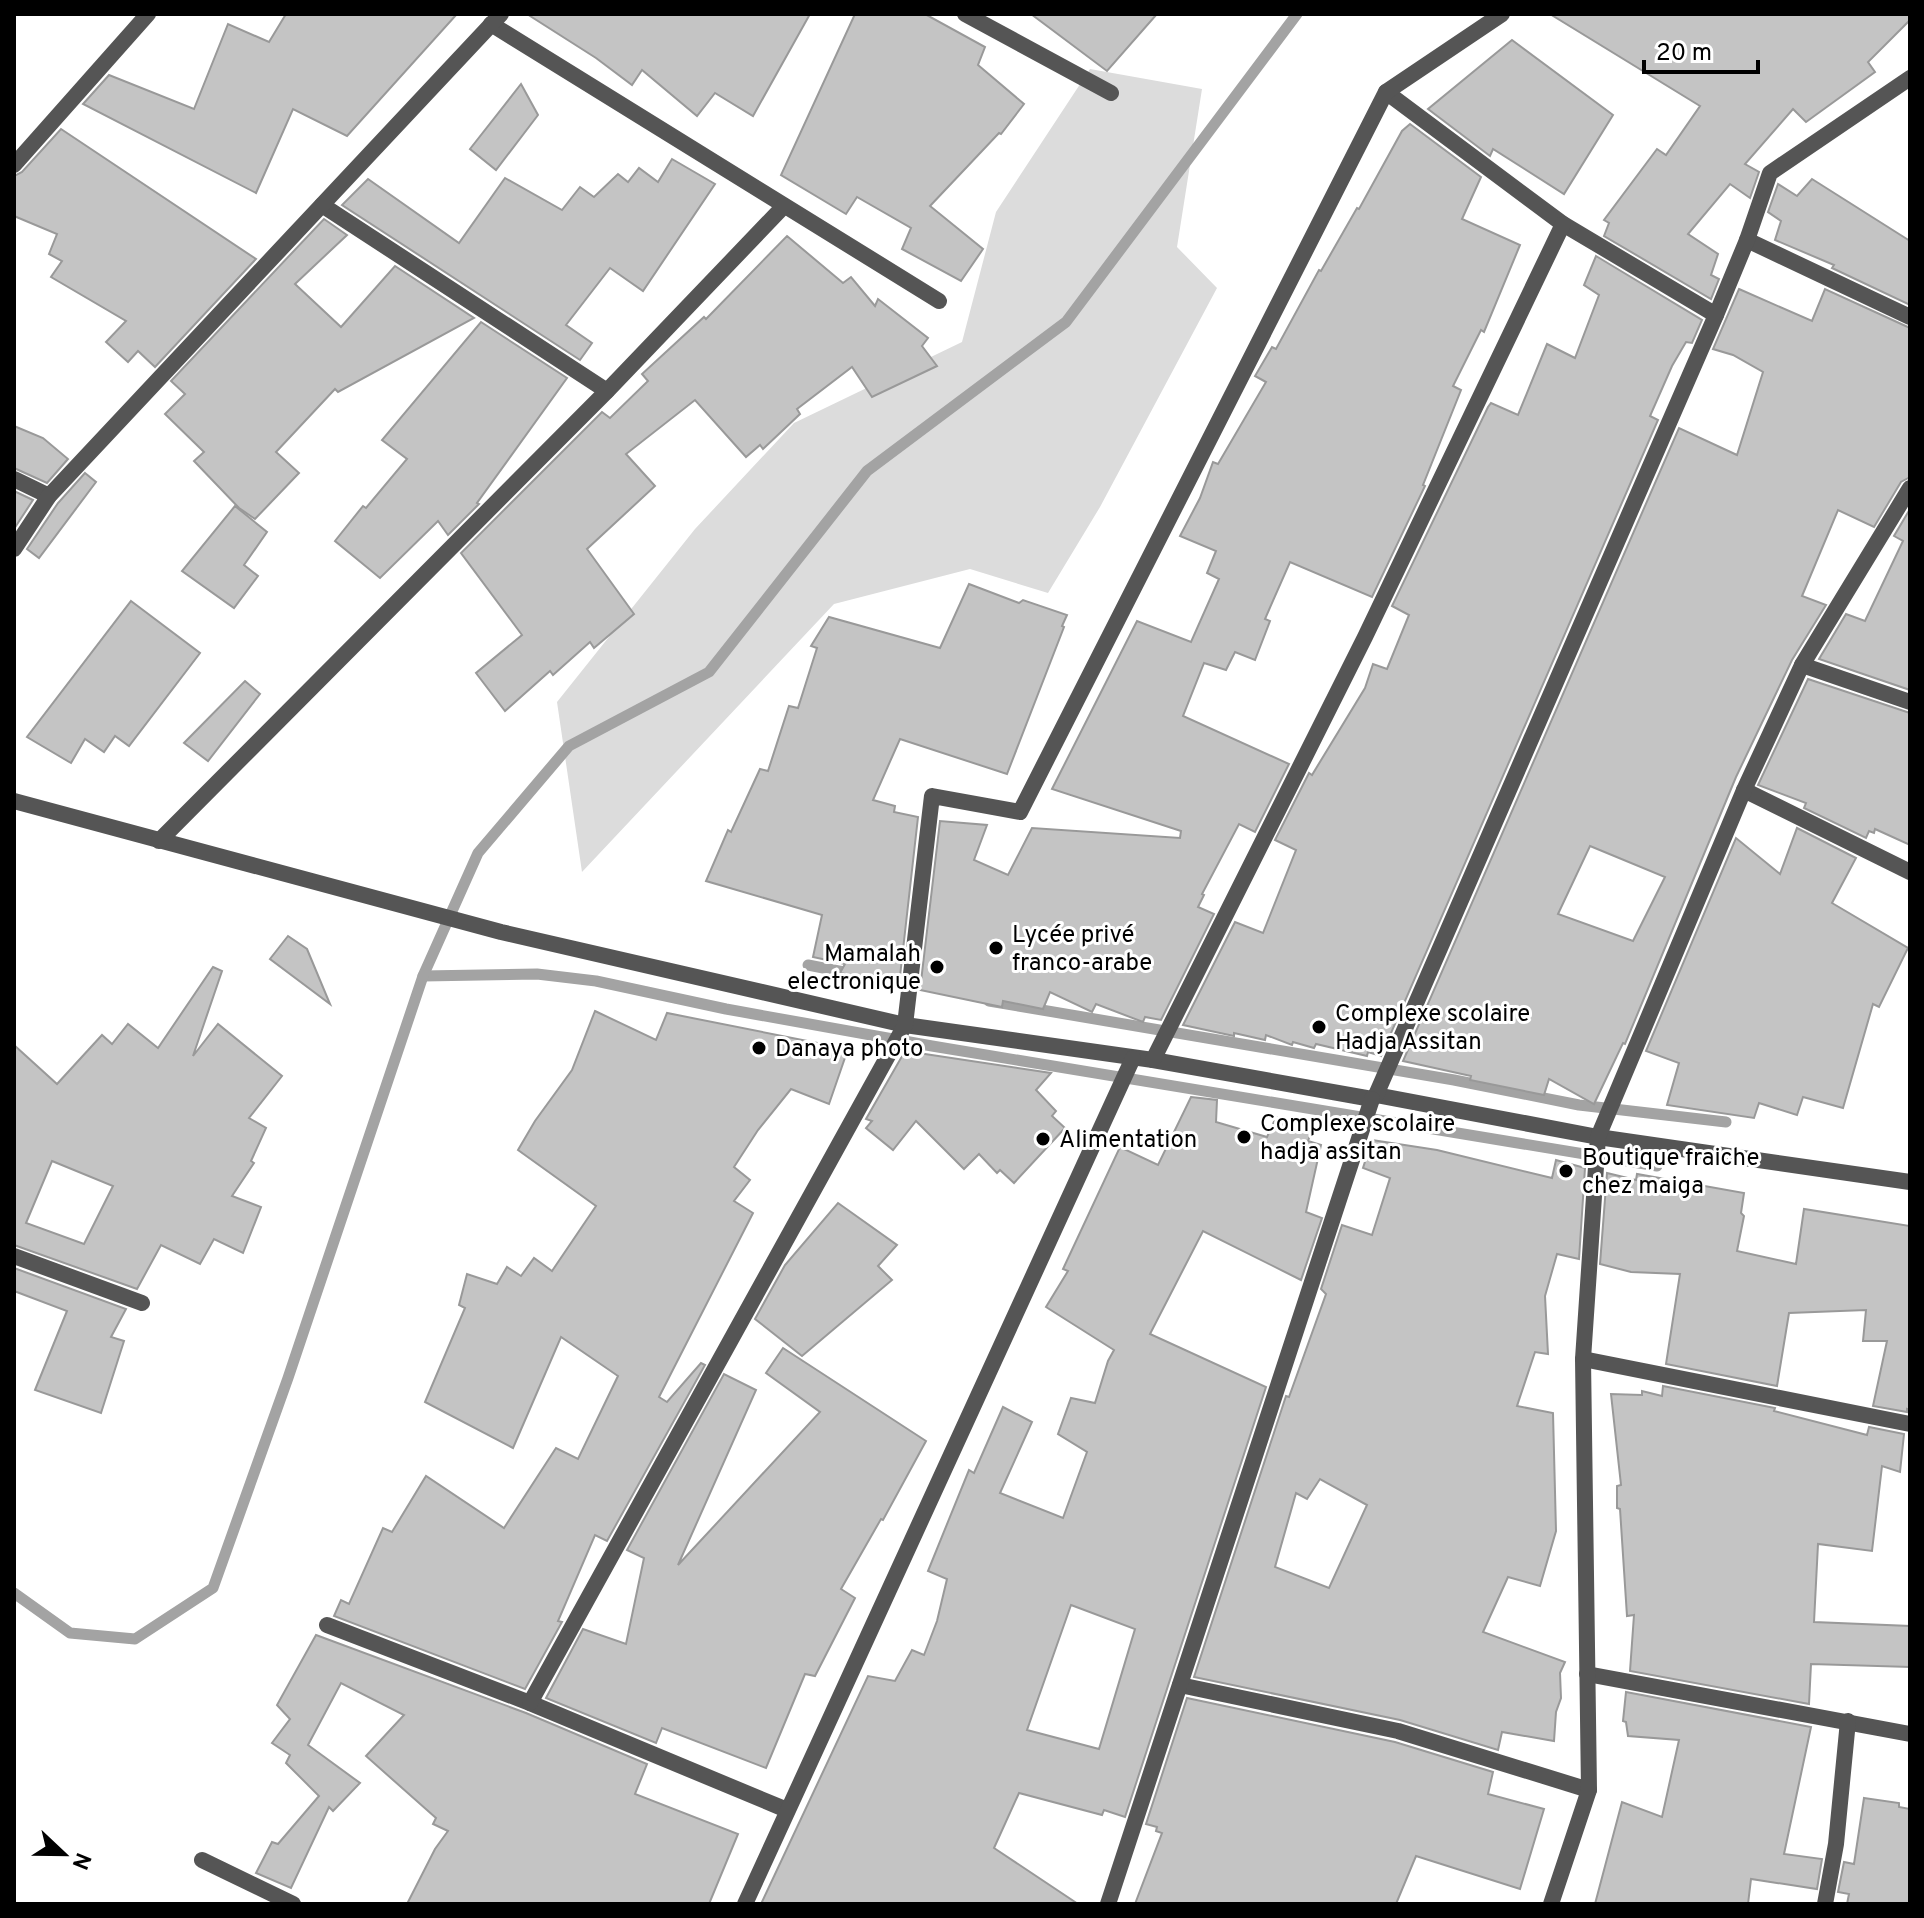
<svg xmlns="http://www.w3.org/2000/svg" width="1924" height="1918" font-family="Overpass,sans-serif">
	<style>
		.green { fill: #dcdcdc }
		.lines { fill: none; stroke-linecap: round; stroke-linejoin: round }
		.stream { stroke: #a3a3a3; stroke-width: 11 }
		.building { fill: #c4c4c4; stroke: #999; stroke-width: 2; fill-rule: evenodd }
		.minor { stroke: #555; stroke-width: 16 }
		.poi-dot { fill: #000; stroke: #fff; stroke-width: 3 }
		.labels { text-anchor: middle; stroke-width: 6; stroke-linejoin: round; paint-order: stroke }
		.poi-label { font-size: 24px; fill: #000; stroke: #fff; text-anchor: start }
	</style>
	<rect width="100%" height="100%" fill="#fff"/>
	<!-- green -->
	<polygon class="green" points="1090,69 1202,89 1177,247 1217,288 1100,507 1048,593 970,569 834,604 582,872 557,702 695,529 794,423 962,342 996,212"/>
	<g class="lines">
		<!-- stream -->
		<g class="stream">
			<polyline points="808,965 854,974"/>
			<polyline points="423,976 537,974 596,981 726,1009 932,1046 1657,1166"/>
			<polyline points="989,1001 1454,1080 1579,1105 1726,1122"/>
			<polyline points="14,1593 70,1633 135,1639 213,1588 288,1378 423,976 478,853 569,746 709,672 867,471 1066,322 1297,14"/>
		</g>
	</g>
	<!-- building -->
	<g class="building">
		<polygon points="286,14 457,14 347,136 293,109 256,193 83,104 109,75 194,109 228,24 269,42"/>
		<polygon points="527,14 810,14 753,116 715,93 697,116 642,70 632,85 596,58"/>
		<polygon points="855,14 925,14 985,47 978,65 1024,104 1001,134 999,133 930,206 983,249 961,281 902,249 911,228 857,197 846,214 781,175"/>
		<polygon points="1031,14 1157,14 1107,71"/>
		<polygon points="1550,14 1910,14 1910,20 1868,62 1875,72 1806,122 1793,109 1745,164 1759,172 1750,198 1730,184 1688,234 1718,254 1711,275 1719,279 1711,299 1604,236 1609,223 1604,220 1657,149 1666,155 1700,106"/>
		<polygon points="1512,40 1613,115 1564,194 1493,149 1490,156 1428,109"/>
		<polygon points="521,84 538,115 496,170 470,149"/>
		<polygon points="1410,124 1481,177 1462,219 1520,245 1484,332 1481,330 1453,386 1461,390 1423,485 1425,486 1372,597 1290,562 1265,619 1270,621 1255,660 1235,652 1226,670 1204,663 1183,716 1289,764 1255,832 1239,824 1202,894 1204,895 1198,907 1214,914 1161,1020 1145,1017 1143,1022 1096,1004 1092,1012 1050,992 1043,1009 1003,1001 1002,1007 920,990 940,821 987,825 974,860 1008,875 1032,828 1180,838 1181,831 1052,789 1137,621 1191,642 1219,579 1207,573 1216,551 1180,536 1200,498 1213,462 1218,464 1266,382 1255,376 1272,347 1276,349 1319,270 1321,271 1357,208 1359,209 1402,131"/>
		<polygon points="61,129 256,259 155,367 138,351 128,362 106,342 126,321 51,277 62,261 49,254 57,234 14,216 14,176 22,172"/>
		<polygon points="672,159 715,184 643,291 610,268 566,325 592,343 580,360 342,205 368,179 459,243 505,178 562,210 580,187 594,197 618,174 628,182 639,168 658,182"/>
		<polygon points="1812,179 1910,241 1910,305 1832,268 1834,265 1775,240 1781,221 1768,212 1778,184 1797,196"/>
		<polygon points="324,219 347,235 295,284 341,327 395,266 474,318 338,392 335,389 276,452 299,473 255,519 239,508 194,461 204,452 165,414 185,394 171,381"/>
		<polygon points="787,236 843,283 851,277 875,306 878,299 928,338 922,346 937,366 872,397 852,367 797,409 800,414 763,449 760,445 746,457 695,400 626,454 655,486 587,549 634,614 594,648 590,642 553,675 550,671 505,711 476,673 522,635 461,553 602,412 610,418 648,381 642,374 704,317 706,319"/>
		<polygon points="1596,256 1702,320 1692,343 1686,342 1672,366 1650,416 1658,420 1381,1056 1368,1052 1367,1056 1316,1044 1314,1048 1293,1042 1292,1045 1266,1035 1265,1040 1234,1033 1234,1036 1183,1025 1235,922 1263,933 1296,850 1275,840 1309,773 1312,775 1365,688 1373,664 1387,669 1409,615 1392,606 1488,407 1491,403 1518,415 1547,344 1575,358 1599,295 1584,285"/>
		<path d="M1739 289 1812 321 1825 289 1910 328V477L1901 482 1874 527 1838 510 1802 596 1826 605 1792 660 1736 777 1625 1044 1623 1043 1594 1104 1549 1079 1544 1095 1470 1080 1471 1076 1403 1061 1679 428 1737 455 1763 372 1733 355 1713 349ZM1590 846 1665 877 1633 941 1558 914Z"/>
		<polygon points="481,322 567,378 477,503 479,504 448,535 438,521 380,578 335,541 363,506 366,508 407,459 382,440"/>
		<polygon points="14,426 43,438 68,459 47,483 14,468"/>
		<polygon points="85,473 96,482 39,558 27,549 58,503"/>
		<polygon points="14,491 33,500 14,529"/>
		<polygon points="235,506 267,532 244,565 258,576 234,608 182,571"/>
		<polygon points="1910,509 1910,690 1819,659 1846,614 1865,621 1903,541 1894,536"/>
		<polygon points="969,584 1019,603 1023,600 1067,615 1062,626 1064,627 1007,774 900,739 873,800 895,806 894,812 918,817 899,985 840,973 845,964 813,957 822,915 706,881 728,830 731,832 760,769 768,771 789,706 798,708 817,648 811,646 829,617 940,648"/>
		<polygon points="131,601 200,653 129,746 115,736 104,752 85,739 71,763 27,737"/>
		<polygon points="1808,679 1910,713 1910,845 1875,829 1874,833 1869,831 1866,838 1804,808 1806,803 1758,785"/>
		<polygon points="245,681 260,694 208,761 184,743"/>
		<polygon points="1797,828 1856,858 1832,903 1908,948 1879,1007 1873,1004 1843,1108 1803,1097 1797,1115 1759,1103 1754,1118 1667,1105 1679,1063 1646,1051 1736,838 1780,874"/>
		<polygon points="288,936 307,949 330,1004 270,959"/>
		<path d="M213 967 222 971 193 1056 218 1024 282 1076 249 1118 266 1128 251 1161 254 1163 232 1196 261 1207 243 1253 214 1239 200 1264 161 1245 137 1289 14 1245V1045L57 1084 102 1035 112 1044 128 1024 158 1048ZM52 1161 113 1186 84 1244 26 1223Z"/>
		<polygon points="595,1011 656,1040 667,1013 848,1049 829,1104 791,1089 758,1130 734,1167 750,1180 734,1201 753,1213 659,1397 667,1402 701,1363 705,1365 607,1541 595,1535 558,1621 562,1622 525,1689 334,1616 341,1600 349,1604 383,1528 392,1532 426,1476 504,1528 556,1448 578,1459 618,1376 561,1337 513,1448 425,1402 465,1308 459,1305 467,1274 497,1284 507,1267 521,1276 534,1258 552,1271 596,1206 518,1150 535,1121 572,1070"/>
		<polygon points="905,1051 1051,1073 1036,1090 1056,1111 1052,1116 1065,1128 1014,1183 1000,1170 997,1173 979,1154 964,1169 916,1121 893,1150 866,1128 872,1121 866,1119"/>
		<path d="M1191 1097 1217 1100 1216 1122 1267 1137 1276 1117 1311 1133 1308 1141 1321 1145 1306 1212 1322 1218 1301 1280 1203 1231 1150 1334 1266 1387 1125 1817 1104 1810 1102 1815 1019 1793 994 1848 1078 1904H761L868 1676 895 1681 912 1650 924 1655 937 1621 947 1579 928 1571 969 1470 974 1473 1003 1407 1032 1422 1000 1493 1063 1518 1087 1452 1058 1434 1071 1398 1095 1403 1108 1361 1114 1350 1046 1307 1068 1271 1063 1269 1120 1147 1158 1165ZM1071 1605 1135 1629 1099 1749 1027 1730Z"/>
		<path d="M1372 1140 1437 1150 1552 1178 1556 1160 1585 1168 1579 1259 1557 1254 1545 1296 1548 1354 1535 1352 1517 1406 1553 1413 1556 1531 1540 1586 1508 1577 1483 1632 1565 1662 1560 1673 1561 1698 1556 1712 1554 1741 1502 1732 1498 1750 1400 1720 1194 1677 1286 1396 1289 1397 1326 1294 1321 1289 1342 1225 1372 1235 1390 1178 1363 1168ZM1320 1479 1367 1505 1329 1588 1275 1567 1296 1493 1307 1499Z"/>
		<polygon points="1607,1173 1636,1180 1637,1174 1744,1193 1741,1213 1744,1216 1737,1251 1796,1264 1804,1209 1910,1226 1910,1410 1907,1409 1907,1412 1873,1406 1887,1341 1863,1341 1866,1310 1789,1313 1777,1386 1666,1364 1680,1274 1631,1272 1600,1264"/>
		<polygon points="838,1203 897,1245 878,1266 892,1280 802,1356 755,1319 785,1265"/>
		<polygon points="14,1268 126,1309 111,1337 124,1341 101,1413 35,1390 67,1311 14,1291"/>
		<polygon points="783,1348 926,1441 883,1520 881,1519 841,1589 855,1598 815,1676 805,1674 766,1768 662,1728 656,1743 546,1698 583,1629 626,1644 644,1558 627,1550 724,1374 756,1390 678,1565 820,1412 766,1373"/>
		<polygon points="1663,1386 1775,1408 1774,1411 1867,1435 1869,1427 1904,1434 1900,1472 1882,1466 1872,1551 1818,1544 1814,1622 1910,1626 1910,1667 1811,1664 1809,1704 1630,1671 1634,1615 1627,1616 1620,1509 1617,1508 1617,1486 1621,1485 1611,1394 1642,1395 1642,1391 1662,1396"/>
		<polygon points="316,1635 526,1713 647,1764 635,1794 738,1834 709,1904 407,1904 435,1849 448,1831 433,1824 436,1818 366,1756 404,1715 341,1683 308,1745 360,1783 333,1811 329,1807 291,1888 256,1873 272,1842 278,1844 319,1796 286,1763 290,1755 272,1743 290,1719 277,1705"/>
		<polygon points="1626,1692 1811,1727 1784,1854 1822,1859 1817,1889 1751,1879 1748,1904 1595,1904 1622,1802 1662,1817 1679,1740 1628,1736 1626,1722 1623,1721"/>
		<polygon points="1187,1698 1395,1742 1493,1772 1488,1794 1544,1809 1520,1889 1416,1856 1396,1904 1135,1904 1162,1833 1156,1831 1157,1827 1146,1824"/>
		<polygon points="1864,1798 1899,1803 1899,1807 1910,1809 1910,1904 1847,1904 1849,1894 1838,1892 1844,1862 1854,1864"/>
	</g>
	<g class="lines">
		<!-- minor -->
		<g class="minor">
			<polyline points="965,14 1111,93"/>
			<polyline points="491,24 939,301"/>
			<polyline points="1386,92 1563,224 1716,315"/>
			<polyline points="14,165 148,14"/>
			<polyline points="322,205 607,391"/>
			<polyline points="1747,240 1910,317"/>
			<polyline points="14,479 49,496"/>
			<polyline points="14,549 49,496 501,14"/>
			<polyline points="1802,665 1910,702"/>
			<polyline points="1744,790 1910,872"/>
			<polyline points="14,801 501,932 905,1025 1153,1060 1372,1099 1376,1095 1598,1137 1910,1182"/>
			<polyline points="159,841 607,391 784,206"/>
			<polyline points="1153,1060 1365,637 1563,224"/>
			<polyline points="1376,1095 1716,315 1747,240 1770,173 1910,78"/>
			<polyline points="14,1256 142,1303"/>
			<polyline points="1583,1359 1910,1424"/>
			<polyline points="327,1625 530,1703 787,1810"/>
			<polyline points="1587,1674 1910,1734"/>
			<polyline points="1180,1685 1398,1731 1589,1790"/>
			<polyline points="530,1703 905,1025 932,796 1020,812 1386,92 1502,14"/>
			<polyline points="202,1860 293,1904"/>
			<polyline points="745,1904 1133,1058"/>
			<polyline points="1108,1904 1372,1099"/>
			<polyline points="1551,1904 1589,1790 1583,1359 1598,1137 1744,790 1802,665 1910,488"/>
			<polyline points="1825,1904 1836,1844 1848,1721"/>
		</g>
	</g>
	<!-- markers -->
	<g class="poi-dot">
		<circle cx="996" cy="948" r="8"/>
		<circle cx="937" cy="967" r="8"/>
		<circle cx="1319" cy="1027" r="8"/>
		<circle cx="759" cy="1048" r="8"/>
		<circle cx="1244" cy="1137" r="8"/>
		<circle cx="1043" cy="1139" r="8"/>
		<circle cx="1566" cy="1171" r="8"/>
	</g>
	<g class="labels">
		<!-- poi labels -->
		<g class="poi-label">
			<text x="1012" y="942">Lycée privé<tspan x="1012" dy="28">franco-arabe</tspan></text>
			<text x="921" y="961" text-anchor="end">Mamalah<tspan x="921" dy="28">electronique</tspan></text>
			<text x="1335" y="1021">Complexe scolaire<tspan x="1335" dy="28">Hadja Assitan</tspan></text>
			<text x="775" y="1056">Danaya photo</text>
			<text x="1260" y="1131">Complexe scolaire<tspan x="1260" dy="28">hadja assitan</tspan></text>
			<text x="1059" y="1147">Alimentation</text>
			<text x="1582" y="1165">Boutique fraiche<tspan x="1582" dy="28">chez maiga</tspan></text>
		</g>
	</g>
	<!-- border -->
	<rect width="1924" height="1918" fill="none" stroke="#000000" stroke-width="32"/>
	<!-- north arrow -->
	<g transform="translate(64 1854) rotate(112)" stroke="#ffffff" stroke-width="6" paint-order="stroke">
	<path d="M0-6L14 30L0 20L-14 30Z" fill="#000000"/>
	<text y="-12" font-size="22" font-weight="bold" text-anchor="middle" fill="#000000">N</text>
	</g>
	<!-- scale -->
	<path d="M1644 60v12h114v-12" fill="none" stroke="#000000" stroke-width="4"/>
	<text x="1656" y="60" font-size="24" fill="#000000" stroke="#ffffff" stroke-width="6" paint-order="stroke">20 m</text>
</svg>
